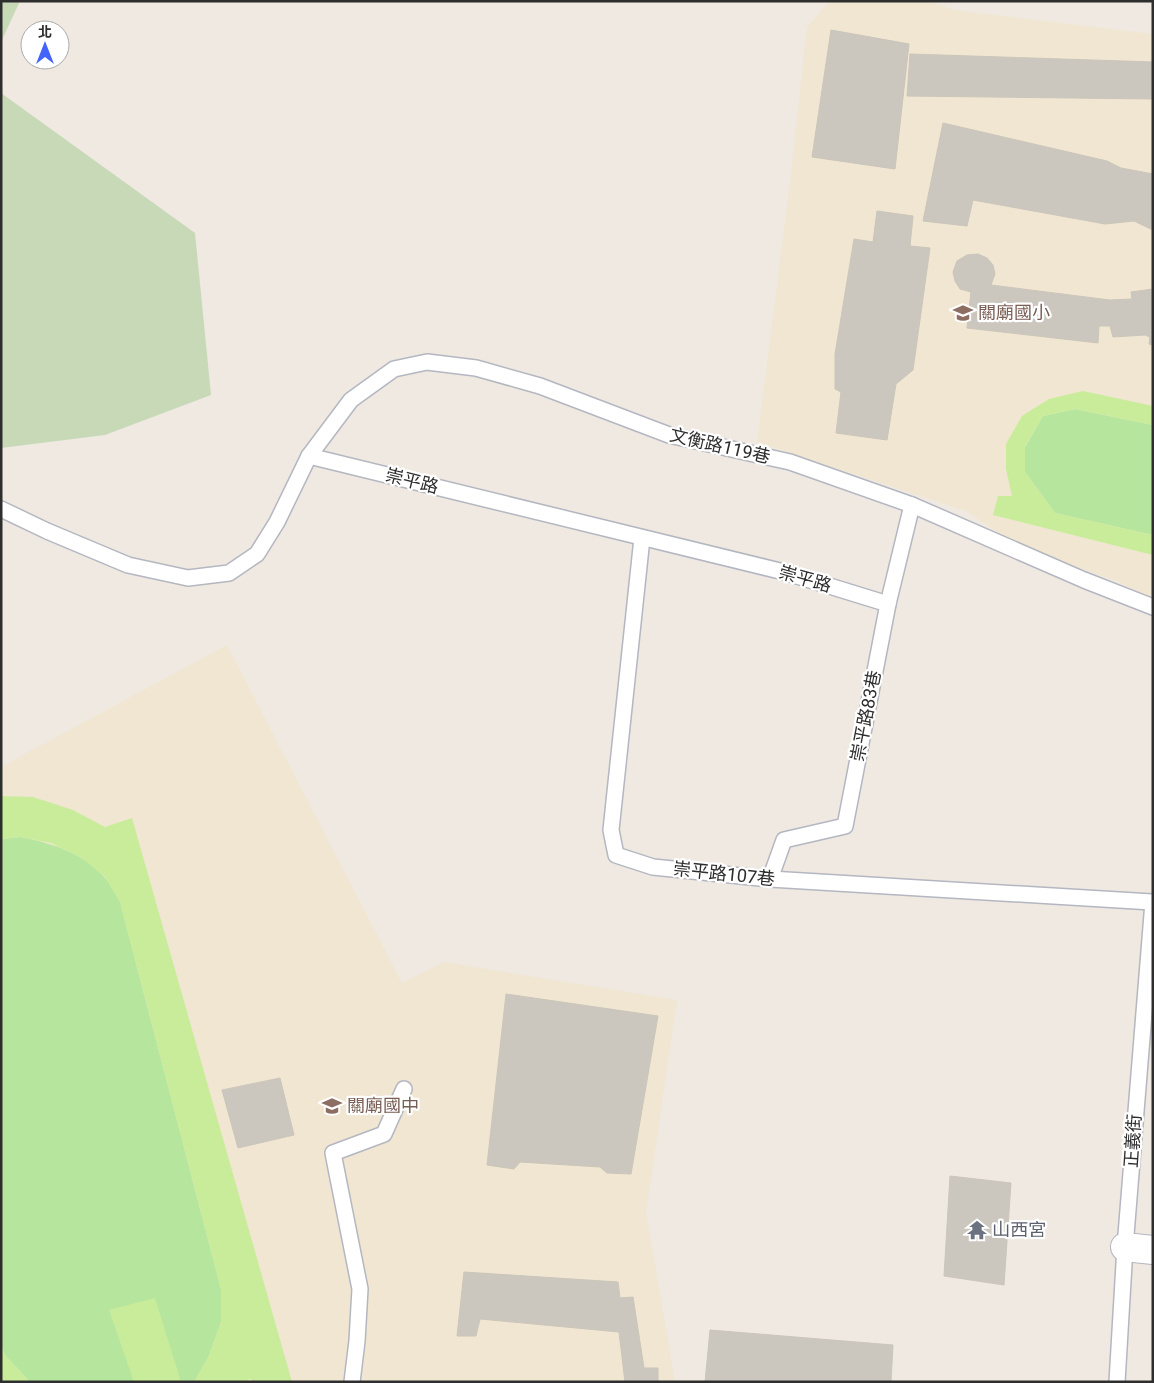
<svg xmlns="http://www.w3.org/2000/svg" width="1154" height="1383" font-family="Roboto,'Noto Sans TC',sans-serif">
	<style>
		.education { fill: #f0e6d1 }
		.green { fill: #b6e59e }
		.cemetery { fill: #c8d9b8 }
		.pitch { fill: #c9ec9a }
		.building { fill: #cbc7bf; stroke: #cbc5ba }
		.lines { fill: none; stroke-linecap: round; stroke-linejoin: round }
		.service-casing { stroke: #b4b7c1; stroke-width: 18 }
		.minor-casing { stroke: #b4b7c1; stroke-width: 30 }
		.service { stroke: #fff; stroke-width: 15 }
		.minor { stroke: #fff; stroke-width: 28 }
		.labels { text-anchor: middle; stroke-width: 4.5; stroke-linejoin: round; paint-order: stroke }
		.education-label { font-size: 18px; fill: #785e54; stroke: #fff; text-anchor: start }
		.street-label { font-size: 18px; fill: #2e2e2e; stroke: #fff }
		.worship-label { font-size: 18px; fill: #5b616d; stroke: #fff; text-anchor: start }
	</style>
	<rect width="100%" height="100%" fill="#efe9e1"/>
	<!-- education -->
	<g class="education">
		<polygon points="830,1 929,1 954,10 1153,34 1153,599 1119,582 1018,546 966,511 757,442 790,184 807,27"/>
		<polygon points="227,645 402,983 444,962 677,1000 646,1212 675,1382 1,1382 1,767"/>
	</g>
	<!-- green -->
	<g class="green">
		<polygon points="1075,409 1153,425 1153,535 1055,513 1025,472 1025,447 1043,416"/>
		<path d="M21 837C51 843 84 853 105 878 111 885 115 894 120 902L221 1289V1322L209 1356 194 1382H30L4 1354 1 1342V839Z"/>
	</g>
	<!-- cemetery -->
	<g class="cemetery">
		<polygon points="1,1 20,1 1,42"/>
		<polygon points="1,93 195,233 211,395 105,435 1,448"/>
	</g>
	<!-- pitch -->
	<g class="pitch">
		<polygon points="1083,391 1153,406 1153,425 1075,409 1043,416 1025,446 1025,472 1055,513 1153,535 1153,555 993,515 998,496 1012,496 1006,469 1006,444 1022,416 1049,399"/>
		<polygon points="1,796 33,797 73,810 105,827 132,818 292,1382 252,1382 250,1378 247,1382 194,1382 209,1356 221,1322 221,1289 120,902 105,877 82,858 51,843 21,837 1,839"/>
		<polygon points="155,1298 181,1382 134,1382 109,1310"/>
		<polygon points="1,1342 4,1354 30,1382 1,1382"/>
	</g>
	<!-- building -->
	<g class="building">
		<polygon points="831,30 909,44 895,169 812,157"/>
		<polygon points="910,54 1153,62 1153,99 907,96"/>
		<polygon points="943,123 1107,161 1121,168 1153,174 1153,230 1134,221 1105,224 973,200 967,226 923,221"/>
		<polygon points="877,211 913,216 910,246 930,248 913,370 896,384 887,440 836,433 841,392 835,389 835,354 854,239 873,242"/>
		<polygon points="978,254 987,258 993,265 995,274 991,285 1110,300 1132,299 1131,292 1153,289 1153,345 1149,344 1150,337 1145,335 1113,337 1110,326 1099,326 1098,343 967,328 971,292 960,289 955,281 953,272 957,261 967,255"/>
		<polygon points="506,994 658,1016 631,1174 607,1173 600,1167 520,1162 514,1169 487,1165"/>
		<polygon points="280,1078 294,1135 238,1148 222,1090"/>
		<polygon points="950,1176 1011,1183 1004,1285 944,1276"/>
		<polygon points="464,1272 618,1282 620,1298 633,1297 644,1368 658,1368 658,1382 625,1382 619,1332 480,1319 476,1336 457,1336"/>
		<polygon points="710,1330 893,1345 891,1382 705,1382"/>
	</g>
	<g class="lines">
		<defs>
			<g id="service">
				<polyline points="309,456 784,572 888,604"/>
				<polyline points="1,509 47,531 128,565 188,578 229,573 257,554 277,522 309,456 351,400 394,369 427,362 476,368 540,386 669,435 790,462 912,505 1084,580 1153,607"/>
				<polyline points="642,538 611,830 616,855 653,867 770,879 1152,902"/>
				<polyline points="770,879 784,840 845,826 888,604 912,505"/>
				<polyline points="352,1382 357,1341 360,1289 333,1153 384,1134 404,1089"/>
				<polyline points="1117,1382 1125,1247 1153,902"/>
			</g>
			<polyline id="minor" points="1125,1247 1153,1250"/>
		</defs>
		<!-- service casing -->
		<use href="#service" class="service-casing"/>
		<!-- minor casing -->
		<use href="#minor" class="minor-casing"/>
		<!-- service -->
		<use href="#service" class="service"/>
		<!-- minor -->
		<use href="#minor" class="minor"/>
	</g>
	<!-- icons -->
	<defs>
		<symbol id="school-bare" viewBox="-9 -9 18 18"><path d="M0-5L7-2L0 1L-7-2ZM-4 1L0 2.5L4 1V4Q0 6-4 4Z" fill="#8d6e63" stroke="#fff" stroke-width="2.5" paint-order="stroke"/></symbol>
		<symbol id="temple-bare" viewBox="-9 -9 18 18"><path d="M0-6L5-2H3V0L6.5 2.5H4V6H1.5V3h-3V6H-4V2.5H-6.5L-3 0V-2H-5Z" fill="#6b7280" stroke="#fff" stroke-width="2.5" paint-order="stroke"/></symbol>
	</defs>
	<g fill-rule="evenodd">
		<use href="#school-bare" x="949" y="299" width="28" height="28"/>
		<use href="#school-bare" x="318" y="1092" width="28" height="28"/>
		<use href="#temple-bare" x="963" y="1216" width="28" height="28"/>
	</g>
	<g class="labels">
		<!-- education labels -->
		<g class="education-label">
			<text x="978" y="319">關廟國小</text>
			<text x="347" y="1112">關廟國中</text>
		</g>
		<!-- street labels -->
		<g class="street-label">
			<text transform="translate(720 446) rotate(13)" y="6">文衡路119巷</text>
			<text transform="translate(412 481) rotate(14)" y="6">崇平路</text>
			<text transform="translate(805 579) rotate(16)" y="6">崇平路</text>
			<text transform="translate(866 716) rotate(-79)" y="6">崇平路83巷</text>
			<text transform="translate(724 874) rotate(6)" y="6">崇平路107巷</text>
			<text transform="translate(1133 1141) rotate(-86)" y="6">正義街</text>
		</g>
		<!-- worship labels -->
		<g class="worship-label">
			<text x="992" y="1236">山西宮</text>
		</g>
	</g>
	<!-- border -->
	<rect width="1154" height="1383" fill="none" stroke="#2e2e2e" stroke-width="5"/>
	<!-- north arrow -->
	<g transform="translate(45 45)"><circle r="24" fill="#ffffff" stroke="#ababab"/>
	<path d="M0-4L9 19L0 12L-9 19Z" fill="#4264fb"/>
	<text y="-8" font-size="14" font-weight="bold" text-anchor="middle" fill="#2e2e2e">北</text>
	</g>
</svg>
